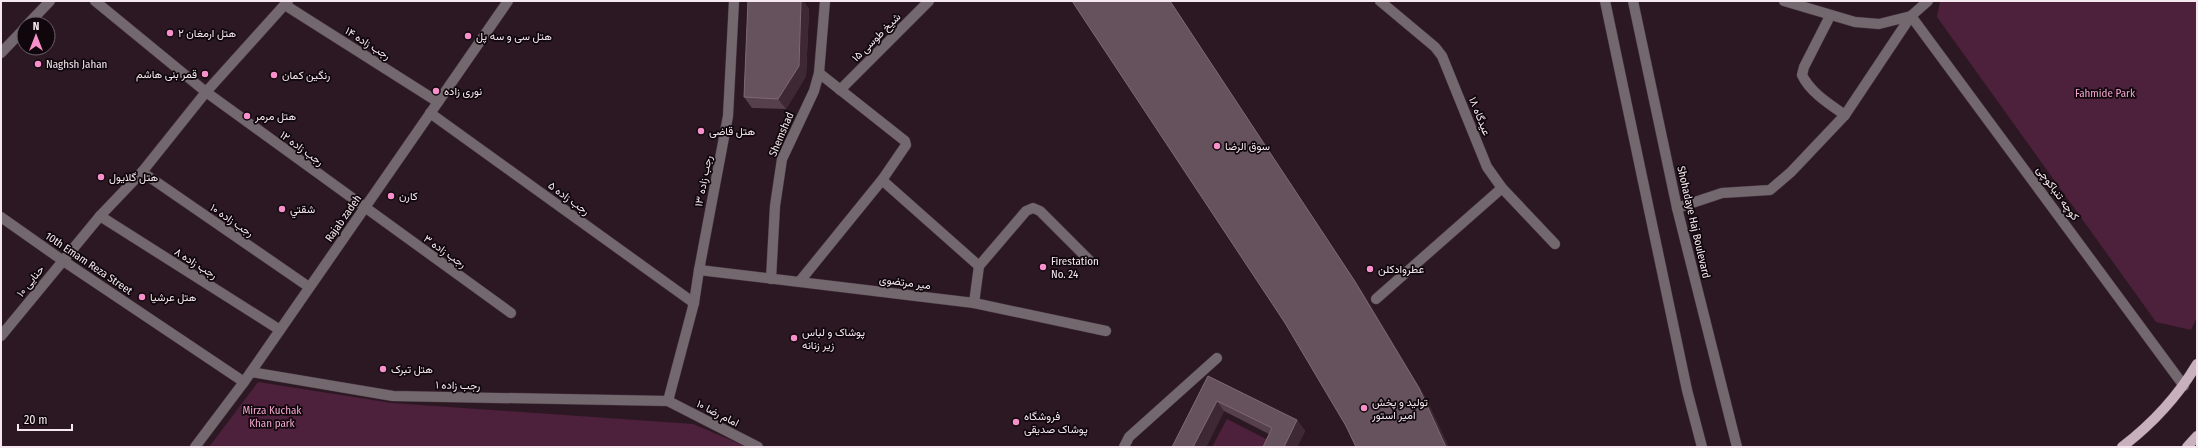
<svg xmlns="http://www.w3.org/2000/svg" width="2198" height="448" font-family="'Fira Sans Condensed',Vazirmatn,sans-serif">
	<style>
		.green { fill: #4d203b }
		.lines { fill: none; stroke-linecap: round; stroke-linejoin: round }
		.minor-casing { stroke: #483540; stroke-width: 11 }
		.major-casing { stroke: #483540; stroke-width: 11 }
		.minor { stroke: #73686d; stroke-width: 10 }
		.major { stroke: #c8b1bc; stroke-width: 10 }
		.wall { fill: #55404b }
		.shaded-wall { fill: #3d2834 }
		.building { fill: #66525d; stroke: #7d6974 }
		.poi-dot { fill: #f890cb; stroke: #0f070b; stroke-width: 1.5 }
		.labels { text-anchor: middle; stroke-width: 3.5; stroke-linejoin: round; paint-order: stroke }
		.poi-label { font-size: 11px; fill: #f6e8ef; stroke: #0f070b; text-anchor: start }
		.street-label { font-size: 11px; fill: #f6e8ef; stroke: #0f070b }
		.park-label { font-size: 11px; fill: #f3a5cf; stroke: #0f070b }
	</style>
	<rect width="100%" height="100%" fill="#2c1823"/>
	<!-- green -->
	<g class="green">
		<polygon points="1940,1 2197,1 2197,317 2191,330 2156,322 1937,17"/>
		<polygon points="258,382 392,403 693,424 747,447 209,447"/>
		<polygon points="1227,419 1272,442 1269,447 1212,447"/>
	</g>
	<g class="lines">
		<defs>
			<g id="minor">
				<polyline points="95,1 206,92 511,313"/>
				<polyline points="1380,1 1435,47 1442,56 1487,167 1502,188 1555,244"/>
				<polyline points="1605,1 1687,390 1702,447"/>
				<polyline points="1633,1 1677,208 1737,447"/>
				<polyline points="1784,1 1855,22 1879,24 1911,16"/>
				<polyline points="285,5 438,102"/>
				<polyline points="1911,16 2184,386"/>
				<polyline points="28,24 50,1"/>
				<polyline points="1,53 24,29"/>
				<polyline points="840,90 929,1"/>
				<polyline points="430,113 694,303"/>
				<polyline points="1845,115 1911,16 1928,1"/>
				<polyline points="142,172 309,287"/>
				<polyline points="882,180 979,266"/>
				<path d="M1677 208 1722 193 1770 190 1791 172 1845 115C1829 104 1810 92 1802 75L1804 67 1830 16"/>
				<polyline points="100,216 280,330"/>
				<polyline points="1,217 62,260 244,382"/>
				<polyline points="699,270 974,303 1106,331"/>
				<polyline points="771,279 775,206 782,159 814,91 819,73 825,1"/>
				<polyline points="800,281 882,180 906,145 905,141 819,73"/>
				<polyline points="1376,299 1502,188"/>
				<polyline points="974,303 979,266 1026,211 1033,208 1040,211 1090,261"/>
				<polyline points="1,336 100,216 142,172 206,92 288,1"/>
				<polyline points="251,372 393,396 668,401 758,447"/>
				<polyline points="668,401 694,303 699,270 728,116 734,1"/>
				<polyline points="195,447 244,382 508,1"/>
				<polyline points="1124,447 1129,437 1217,358"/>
			</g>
			<g id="major">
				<path d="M2122 447C2152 424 2178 396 2197 364"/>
				<polyline points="2187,447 2197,436"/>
			</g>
		</defs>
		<!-- minor casing -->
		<use href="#minor" class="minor-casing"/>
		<!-- major casing -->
		<use href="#major" class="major-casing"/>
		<!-- minor -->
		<use href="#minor" class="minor"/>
		<!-- major -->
		<use href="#major" class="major"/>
	</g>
	<!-- wall -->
	<g class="wall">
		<polygon points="748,1 803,1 809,9 806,76 786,109 752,108 744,97"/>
		<polygon points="1208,376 1297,420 1305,431 1297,447 1263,447 1269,434 1224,411 1206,447 1172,447"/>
	</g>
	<!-- shaded-wall -->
	<g class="shaded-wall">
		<polygon points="801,1 803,1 809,9 806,76 786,109 778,99"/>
		<polygon points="1170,1 1362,291 1426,398 1449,447 1446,447"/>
		<polygon points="1217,401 1224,411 1206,447 1193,447"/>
		<polygon points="1297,420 1305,431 1297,447 1284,447"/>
	</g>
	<!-- building -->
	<g class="building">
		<polygon points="748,1 801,1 799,66 778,99 744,97"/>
		<polygon points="1072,1 1170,1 1354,280 1419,388 1446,447 1356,447 1346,426 1285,323"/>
		<polygon points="1208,376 1297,420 1284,447 1263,447 1272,428 1217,401 1193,447 1172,447"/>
	</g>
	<!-- markers -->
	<g class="poi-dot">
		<circle cx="170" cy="33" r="4"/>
		<circle cx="468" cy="36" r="4"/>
		<circle cx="38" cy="64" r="4"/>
		<circle cx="205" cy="74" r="4"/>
		<circle cx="274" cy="75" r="4"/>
		<circle cx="436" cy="91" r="4"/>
		<circle cx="247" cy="116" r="4"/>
		<circle cx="701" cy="131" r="4"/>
		<circle cx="1217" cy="146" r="4"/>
		<circle cx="101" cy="177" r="4"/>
		<circle cx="391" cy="196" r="4"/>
		<circle cx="282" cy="209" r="4"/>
		<circle cx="1043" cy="267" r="4"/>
		<circle cx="1370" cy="269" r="4"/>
		<circle cx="142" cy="297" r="4"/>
		<circle cx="794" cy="338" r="4"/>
		<circle cx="383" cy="369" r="4"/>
		<circle cx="1364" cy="408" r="4"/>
		<circle cx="1016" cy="422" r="4"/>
	</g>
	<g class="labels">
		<!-- poi labels -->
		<g class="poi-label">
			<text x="178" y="37">هتل ارمغان ۲</text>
			<text x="476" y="40">هتل سی و سه پل</text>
			<text x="46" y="68">Naghsh Jahan</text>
			<text x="197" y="78" text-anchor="end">قمر بنی هاشم</text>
			<text x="282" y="79">رنگین کمان</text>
			<text x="444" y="95">نورى زاده</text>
			<text x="255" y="120">هتل مرمر</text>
			<text x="709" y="135">هتل قاضی</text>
			<text x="1225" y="150">سوق الرضا</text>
			<text x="109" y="181">هتل گلایول</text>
			<text x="399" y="200">کارن</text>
			<text x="290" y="213">شقتي</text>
			<text x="1051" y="265">Firestation<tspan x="1051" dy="13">No. 24</tspan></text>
			<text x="1378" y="273">عطروادکلن</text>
			<text x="150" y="301">هتل عرشیا</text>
			<text x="802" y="336">پوشاک و لباس<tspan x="802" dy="13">زیر زنانه</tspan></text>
			<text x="391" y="373">هتل تبرک</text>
			<text x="1372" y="406">تولید و پخش<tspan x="1372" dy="13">امیر استور</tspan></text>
			<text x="1024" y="420">فروشگاه<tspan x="1024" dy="13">پوشاک صدیقی</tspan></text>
		</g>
		<!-- street labels -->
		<g class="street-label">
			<text transform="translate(876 37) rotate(-45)" y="4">۱۵ شیخ طوسی</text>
			<text transform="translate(368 43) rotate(32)" y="4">رجب زاده ۱۴</text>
			<text transform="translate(1480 116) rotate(68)" y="4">عیدگاه ۱۸</text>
			<text transform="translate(781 134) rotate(-67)" y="4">Shemshad</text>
			<text transform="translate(302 148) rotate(36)" y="4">رجب زاده ۱۲</text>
			<text transform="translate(703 181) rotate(-79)" y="4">رجب زاده ۱۳</text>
			<text transform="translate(2058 193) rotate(54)" y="4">کوچه تنباکوچی</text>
			<text transform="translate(569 198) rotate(36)" y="4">رجب زاده ۵</text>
			<text transform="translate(343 218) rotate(-55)" y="4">Rajab zadeh</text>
			<text transform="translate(232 220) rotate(34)" y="4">رجب زاده ۱۰</text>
			<text transform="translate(1694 222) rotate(77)" y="4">Shohadaye Haj Boulevard</text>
			<text transform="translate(445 251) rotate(35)" y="4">رجب زاده ۳</text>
			<text transform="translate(89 263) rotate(34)" y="4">10th Emam Reza Street</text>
			<text transform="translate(196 263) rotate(32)" y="4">رجب زاده ۸</text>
			<text transform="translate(30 281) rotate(-51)" y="4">حنایی ۱۰</text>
			<text transform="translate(905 282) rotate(7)" y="4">میر مرتضوی</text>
			<text transform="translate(458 385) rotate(1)" y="4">رجب زاده ۱</text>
			<text transform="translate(718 413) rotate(27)" y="4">امام رضا ۱۰</text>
		</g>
		<!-- park labels -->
		<g class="park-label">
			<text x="2105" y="97">Fahmide Park</text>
			<text x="272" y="414">Mirza Kuchak<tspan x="272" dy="13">Khan park</tspan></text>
		</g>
	</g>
	<!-- border -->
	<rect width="2198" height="448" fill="none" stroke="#f6e8ef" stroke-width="4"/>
	<!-- north arrow -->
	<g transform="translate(36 36)"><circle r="19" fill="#0f070b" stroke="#6b6166"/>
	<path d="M0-3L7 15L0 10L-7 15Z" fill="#f890cb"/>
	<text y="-6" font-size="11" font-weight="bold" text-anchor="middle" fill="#f6e8ef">N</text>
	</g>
	<!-- scale -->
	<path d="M18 424v6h54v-6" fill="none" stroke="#f6e8ef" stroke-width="2"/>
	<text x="24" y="424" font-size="12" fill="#f6e8ef" stroke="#0f070b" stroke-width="3" paint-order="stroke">20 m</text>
</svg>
